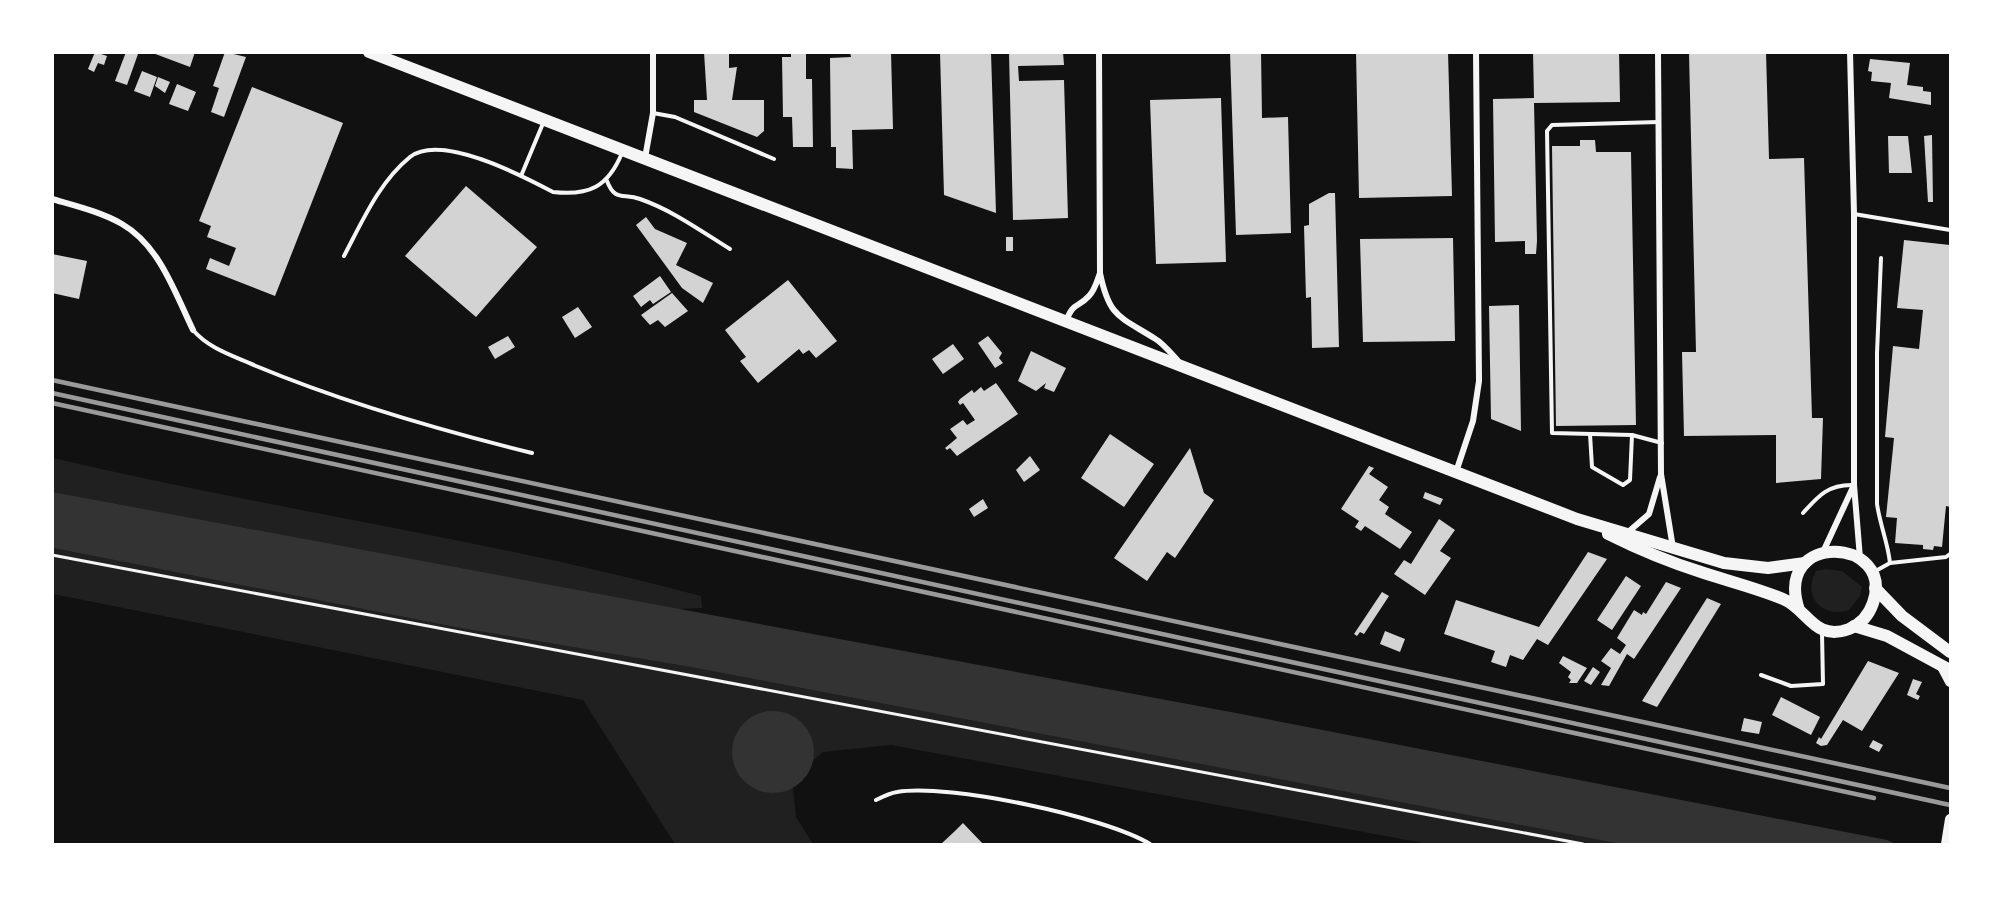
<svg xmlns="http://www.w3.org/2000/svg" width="2003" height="897" font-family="'PT Serif',serif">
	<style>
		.green { fill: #202020 }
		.water { fill: #333 }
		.building { fill: #d3d3d3 }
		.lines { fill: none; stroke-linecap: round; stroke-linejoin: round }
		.path { stroke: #f5f5f5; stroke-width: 3 }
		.service { stroke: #f5f5f5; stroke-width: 4 }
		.minor { stroke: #f5f5f5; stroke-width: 6 }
		.secondary { stroke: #f5f5f5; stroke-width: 10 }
		.primary { stroke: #f5f5f5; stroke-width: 12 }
		.rail { stroke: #9a9a9a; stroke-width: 4.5 }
	</style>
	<rect width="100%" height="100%" fill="#111"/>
	<!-- green -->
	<g class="green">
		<path d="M53 458C268 509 487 539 701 596L702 608 676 609 53 492Z"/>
		<polygon points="52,548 455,627 696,668 1622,844 1429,844 891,745 823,752 792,779 796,817 813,844 675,844 583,700 53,594"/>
		<path d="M1826 569 1842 571 1862 587 1860 596 1849 610C1822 619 1802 596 1816 571Z"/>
	</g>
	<!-- water -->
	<g class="water">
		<polygon points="53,492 1236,713 1887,840 1896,844 1621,844 696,668 455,627 53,548"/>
		<circle cx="773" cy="752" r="41"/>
	</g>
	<!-- building -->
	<g class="building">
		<polygon points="95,52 107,56 104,65 98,63 94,72 88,69"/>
		<polygon points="126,52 138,54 127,85 115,81"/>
		<polygon points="150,52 195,52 190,67"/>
		<polygon points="225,52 246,57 224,117 211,112 219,88 213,86"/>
		<polygon points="704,52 729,52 729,68 737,67 732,100 764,100 764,131 757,137 694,112 694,100 707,100"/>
		<polygon points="791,52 806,52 806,79 812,79 813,147 793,147 792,117 783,117 782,57 791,57"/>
		<polygon points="850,52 891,52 893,129 852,130 853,169 836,168 836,147 831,147 830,58 851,57"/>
		<polygon points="940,52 991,52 996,213 944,195"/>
		<polygon points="1009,52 1063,52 1064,65 1018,66 1019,81 1064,80 1068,218 1013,220"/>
		<polygon points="1230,52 1261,52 1262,118 1288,117 1291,233 1236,235"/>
		<polygon points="1356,52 1448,52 1452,196 1359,198"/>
		<polygon points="1533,52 1619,52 1620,102 1534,103 1537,241 1536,254 1525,254 1525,241 1495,242 1493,99 1534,98"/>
		<polygon points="1689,52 1766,52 1769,159 1804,158 1812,418 1823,418 1821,479 1776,483 1776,435 1684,436 1682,352 1696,352"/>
		<polygon points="1870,59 1910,63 1907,85 1923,87 1923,91 1931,92 1931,105 1889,98 1891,83 1871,81 1872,72 1868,71"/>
		<polygon points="142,71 157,77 150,97 134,91"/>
		<polygon points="158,77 170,82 165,93 155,86"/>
		<polygon points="177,84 196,92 188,111 169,104"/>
		<polygon points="252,87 343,123 275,296 206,269 210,258 229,266 236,248 207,237 211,226 199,221"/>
		<polygon points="1221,98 1226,262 1156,264 1150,100"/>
		<polygon points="1932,135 1933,202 1928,202 1924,136"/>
		<polygon points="1888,136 1908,136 1912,173 1889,173"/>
		<polygon points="1580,140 1595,140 1596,152 1631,152 1636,425 1556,426 1552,146 1580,146"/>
		<polygon points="466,186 537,247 476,317 405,256"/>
		<polygon points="1329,193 1335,193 1339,347 1312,348 1311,297 1306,298 1304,226 1309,225 1309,204"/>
		<polygon points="646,217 655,229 687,243 676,265 713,283 703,303 682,288 636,225"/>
		<rect x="1006" y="237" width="7" height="14"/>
		<polygon points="1453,238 1455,341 1363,342 1360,239"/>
		<polygon points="1904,240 1950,245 1950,507 1946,506 1942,547 1934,546 1933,550 1923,549 1923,545 1895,543 1897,518 1886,517 1894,438 1885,437 1893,346 1919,349 1923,310 1897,308"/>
		<polygon points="52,254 87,261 79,299 52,293"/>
		<polygon points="660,276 671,292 653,304 650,300 641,307 633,296"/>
		<polygon points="788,280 837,341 816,358 809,350 803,354 799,349 758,383 740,361 746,357 725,330"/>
		<polygon points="672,293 688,311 665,327 658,320 650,325 641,315"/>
		<polygon points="1519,305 1521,431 1491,419 1489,306"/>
		<polygon points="578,307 592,327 575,338 562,317"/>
		<polygon points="508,336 515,347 495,359 488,347"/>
		<polygon points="988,336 1002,353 999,358 1003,363 995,368 978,343"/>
		<polygon points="953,344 964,359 943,374 932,359"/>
		<polygon points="1031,351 1066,368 1054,392 1044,388 1046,383 1036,391 1018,381"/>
		<polygon points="996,383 1018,414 957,456 950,448 947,450 945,448 957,438 950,429 963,420 967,425 975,420 963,403 960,405 958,402 960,399 972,390 974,393 981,387 984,391"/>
		<polygon points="1110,434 1154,464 1124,507 1081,478"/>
		<polygon points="1190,448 1204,493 1214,500 1175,558 1167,552 1147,581 1114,558"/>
		<polygon points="1030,456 1040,470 1024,482 1016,470"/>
		<polygon points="1369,466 1374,468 1369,474 1388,487 1379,500 1389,507 1385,514 1412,532 1400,549 1365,526 1361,531 1355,527 1359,521 1341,509"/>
		<polygon points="1425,492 1443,499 1440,505 1423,498"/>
		<polygon points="983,499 988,508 974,517 969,509"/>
		<polygon points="1439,519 1455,530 1440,551 1451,558 1425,595 1394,574 1404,560 1411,564"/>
		<polygon points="1588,552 1607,559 1548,645 1537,639 1523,660 1510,655 1506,667 1491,662 1495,651 1444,634 1456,600 1539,627"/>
		<polygon points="1626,576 1641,586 1612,630 1597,620"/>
		<polygon points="1666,582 1681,588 1634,659 1627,654 1609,686 1601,685 1611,668 1601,661 1611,648 1620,654 1626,645 1617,638 1634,610 1642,615 1643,612 1646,614"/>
		<polygon points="1382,592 1389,596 1364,634 1360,632 1357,636 1354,634"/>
		<polygon points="1707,598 1721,604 1657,707 1642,701"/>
		<polygon points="1385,631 1405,639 1400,652 1380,644"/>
		<polygon points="1563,656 1587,668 1577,683 1569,683 1571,680 1568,677 1571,672 1559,663"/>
		<polygon points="1868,661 1899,673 1862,731 1843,720 1827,745 1821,746 1816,743 1819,737 1821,739"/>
		<polygon points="1593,667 1600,672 1591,685 1584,681"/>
		<polygon points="1913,679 1922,682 1916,694 1920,696 1918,700 1907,695"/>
		<polygon points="1781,697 1820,717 1811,735 1772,715"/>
		<polygon points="1744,718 1762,722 1759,734 1741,731"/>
		<polygon points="1873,740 1883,745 1879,752 1869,747"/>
		<polygon points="963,823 983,844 941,844 955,831"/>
	</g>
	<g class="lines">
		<!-- path -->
		<polyline class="path" points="52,555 1583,844"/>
		<!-- service -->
		<g class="service">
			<polyline points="653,113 675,117 774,159"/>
			<polyline points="1659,122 1552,125 1547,131 1552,433 1632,435 1662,443"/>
			<polyline points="521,176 544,121"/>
			<path d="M607 181C615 202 623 193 640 199 672 210 701 231 730 249"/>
			<polyline points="1854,214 1950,230"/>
			<path d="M344 256C362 222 379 182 410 157 441 133 523 176 553 192 589 196 608 187 622 153"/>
			<path d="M1881 258 1877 353V504C1880 525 1888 543 1890 563"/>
			<path d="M193 330C209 349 234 356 256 366 345 403 439 430 532 453"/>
			<polyline points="1590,434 1592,467 1623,485 1630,480 1632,435"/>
			<path d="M1803 513C1819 495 1829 484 1854 485"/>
			<polyline points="1872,573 1890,563 1946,557 1950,554"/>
			<polyline points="1761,675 1791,686 1823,684 1822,633"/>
			<path d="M876 800C882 797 890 793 897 792 949 783 1106 817 1150 844"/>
		</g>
		<!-- minor -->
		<g class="minor">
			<polyline points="1099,52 1100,273"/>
			<polyline points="1658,52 1661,474 1673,548"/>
			<polyline points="1850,52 1854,214 1854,485"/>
			<polyline points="645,158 653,113 653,52"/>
			<path d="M52 199C76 206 101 212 122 224 160 246 175 293 193 330"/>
			<path d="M1066 321C1074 301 1077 309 1089 296 1095 290 1097 281 1100 273 1109 317 1119 316 1154 338 1163 343 1171 353 1178 361"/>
			<polyline points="1456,472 1473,421 1479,381 1476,52"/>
			<polyline points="1627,533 1649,514 1660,477"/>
			<polyline points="1823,552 1854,485 1860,558"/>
		</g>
		<!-- secondary -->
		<g class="secondary">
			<polyline points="1941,665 1950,682"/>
			<polyline points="1946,844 1950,819"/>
		</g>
		<!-- primary -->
		<g class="primary">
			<polyline points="369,52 1577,519 1724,563 1768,568 1805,563"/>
			<path d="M1608 534C1638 549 1669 562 1701 572 1728 581 1757 588 1783 599 1808 609 1814 642 1849 629 1861 624 1869 615 1873 603 1896 537 1772 530 1799 610"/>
			<polyline points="1875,588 1902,616 1950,652"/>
			<polyline points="1854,626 1887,636 1950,670"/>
		</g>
		<!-- rail -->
		<g class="rail">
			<polyline points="52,380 1950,788"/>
			<polyline points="52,393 1950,805"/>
			<polyline points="52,403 1874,798"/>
		</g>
	</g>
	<!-- border -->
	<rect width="2003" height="897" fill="none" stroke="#ffffff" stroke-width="108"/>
</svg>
